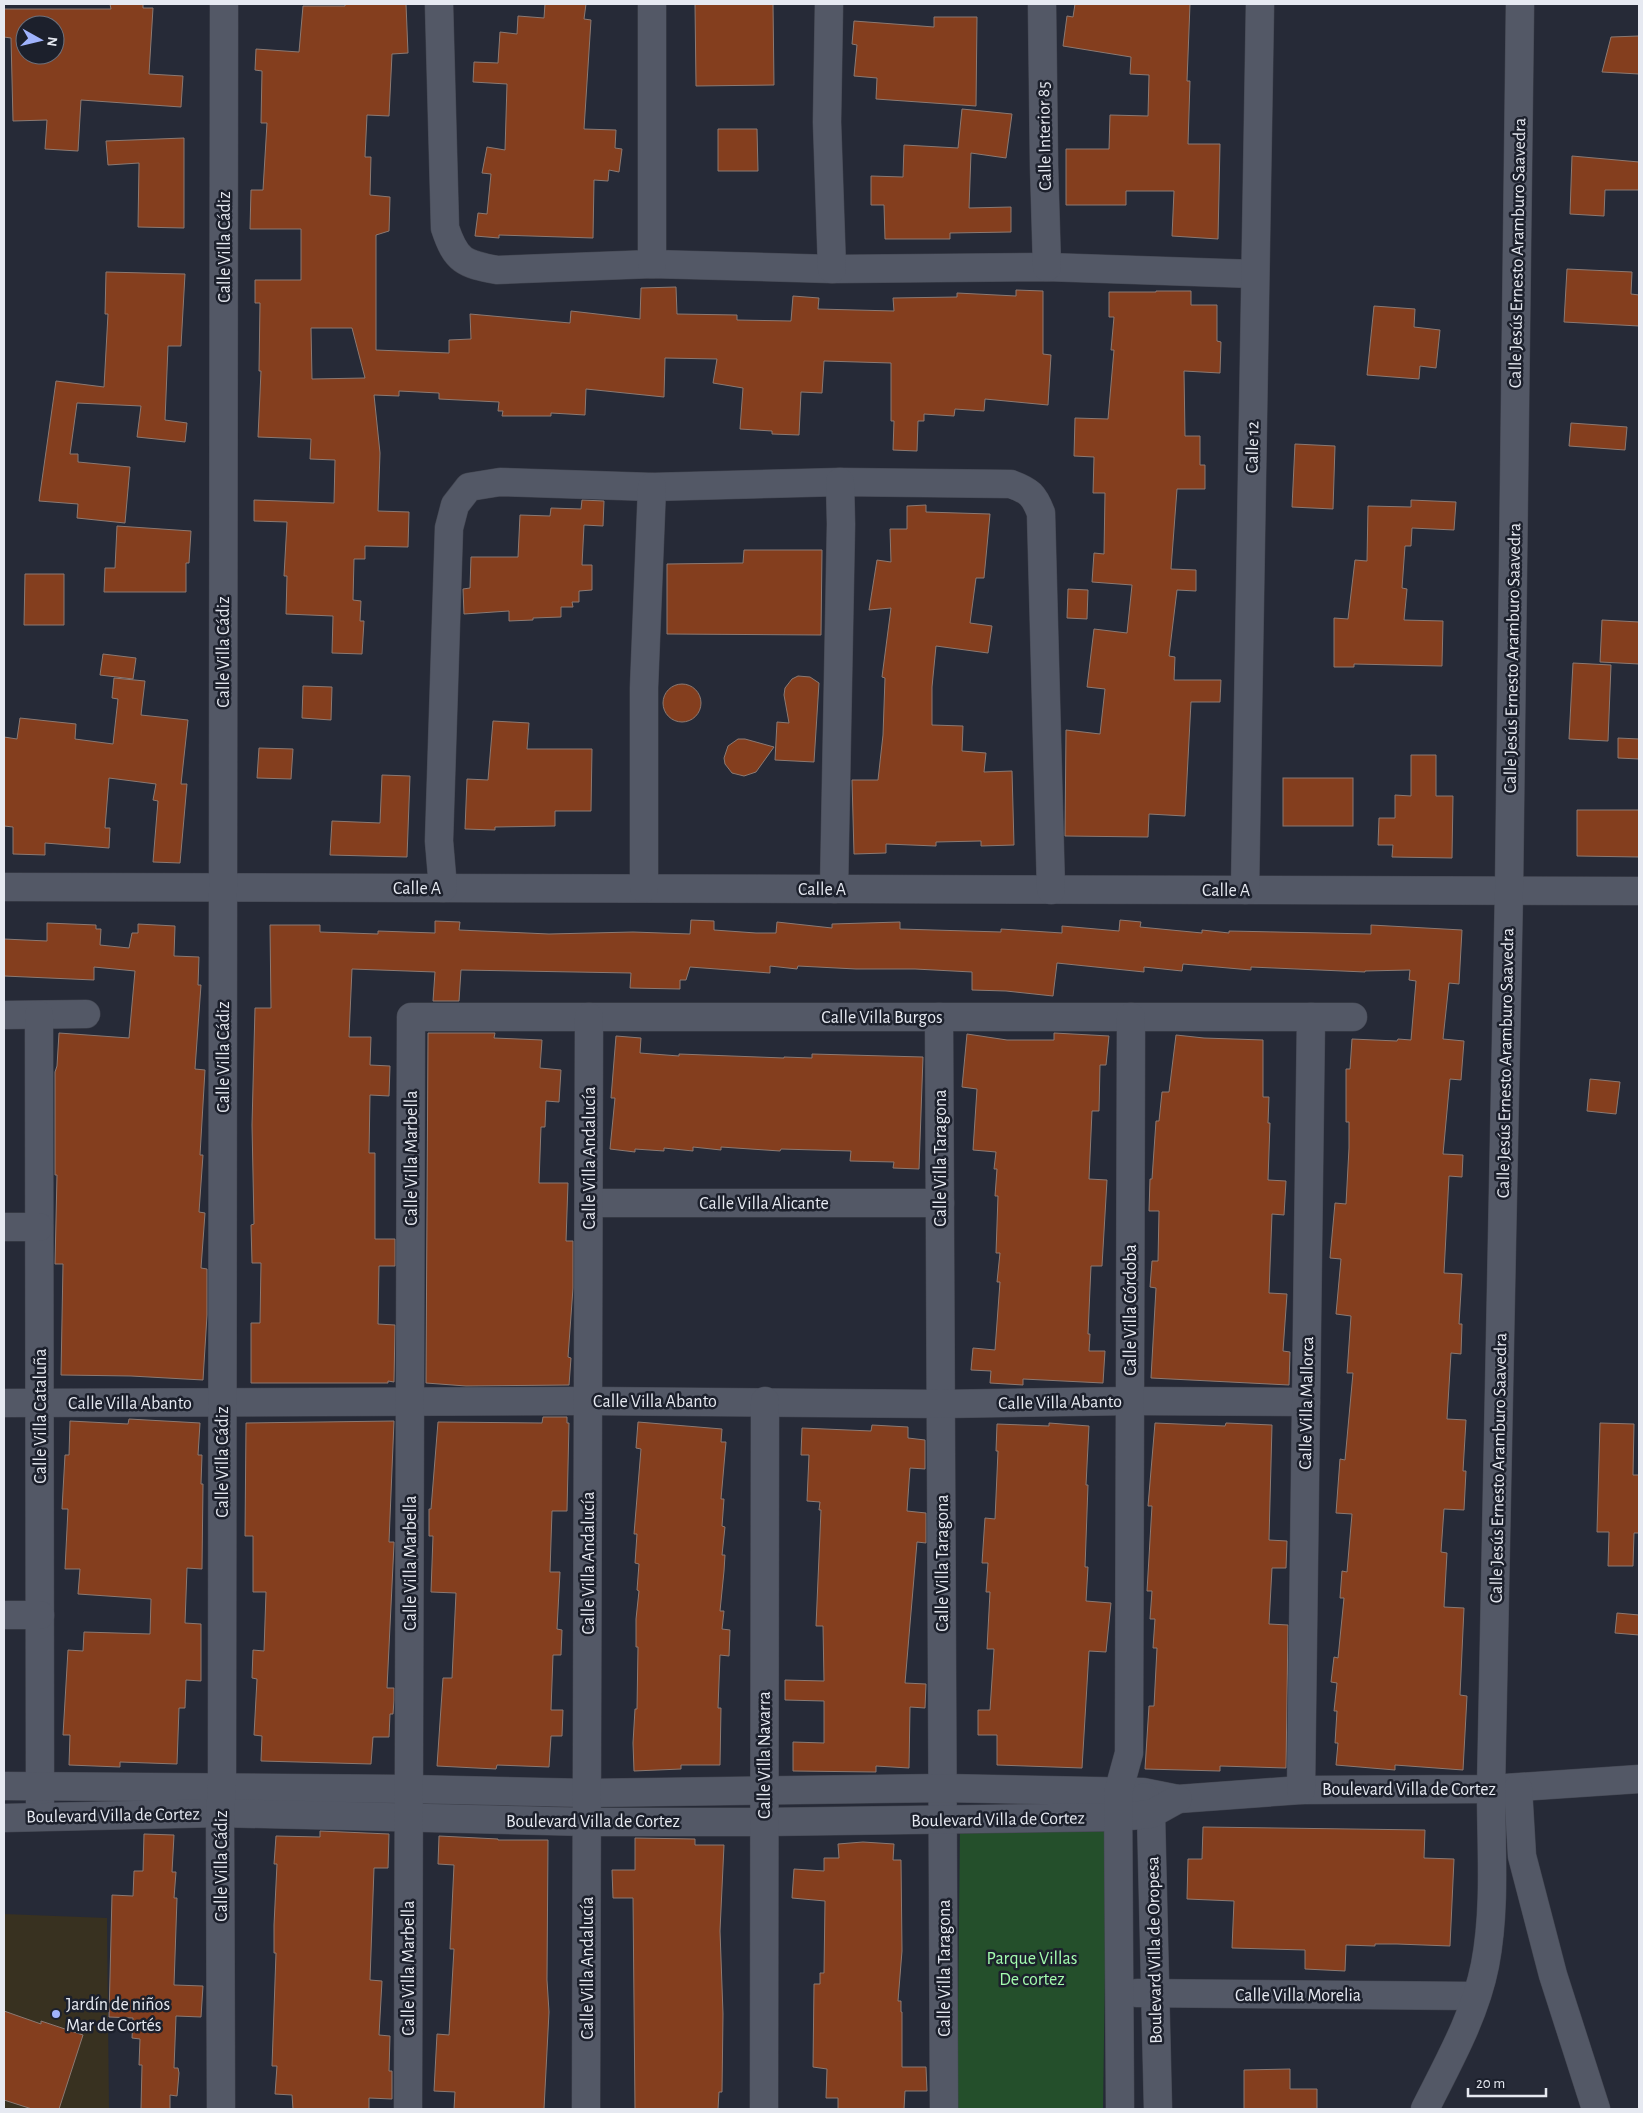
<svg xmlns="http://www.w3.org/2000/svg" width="1643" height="2113" font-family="'Alegreya Sans',sans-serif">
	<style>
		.education { fill: #383120 }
		.green { fill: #244f2b }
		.building { fill: #843e1e; stroke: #8b7972; fill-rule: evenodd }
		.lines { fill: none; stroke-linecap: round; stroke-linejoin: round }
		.minor-casing { stroke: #434651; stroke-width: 29 }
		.minor { stroke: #535866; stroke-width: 28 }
		.poi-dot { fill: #a0b3fd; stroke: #1c202c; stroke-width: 2 }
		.labels { text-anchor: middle; stroke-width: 5; stroke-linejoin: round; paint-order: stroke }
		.street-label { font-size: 18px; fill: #e6e9f1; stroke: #1c202c }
		.park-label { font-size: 18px; fill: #a3fcae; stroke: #1c202c }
		.poi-label { font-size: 18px; fill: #e6e9f1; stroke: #1c202c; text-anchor: start }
	</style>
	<rect width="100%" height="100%" fill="#262a37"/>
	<!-- education -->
	<polygon class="education" points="4,1914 107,1918 109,2109 4,2109"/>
	<!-- green -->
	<polygon class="green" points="960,1826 1107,1828 1103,2109 957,2109"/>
	<!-- building -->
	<g class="building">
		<path d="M110 4H143V8H153L149 74 183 76 181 107 81 100 78 151 45 149 47 120 13 121 11 38 4 37V9H111ZM25 25H55V55H25Z"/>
		<path d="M345 4H406L408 53 392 54 389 116 367 115 365 157H371L370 195 390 197 389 231 376 235V350L449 353V340L471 339 470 314 570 323 571 311 640 319 641 288 676 287 677 314 737 315V320L791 321 793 296 819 298 818 309 894 311 893 298 957 297V293L1016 296V290L1043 291V354L1051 355 1048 405 985 399 984 411 955 409 954 416 924 414V421H918L917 451 893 450 894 421H891V363L824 361 822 393 801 392 799 435 772 434V431L740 429 743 388 713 383 717 359 665 358 664 397 586 389 585 415 551 413V416H502L503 411H498L499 402 439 399V393L399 391V396L374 395 380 453 378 511 409 512 408 547 365 546V559H354L353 600 361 601 360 621H364L362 654 332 653 333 616 286 614 287 576H284L287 522 254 521V500L334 503 335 460 310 459 311 439 258 437 261 371H259L260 303H255V280H301V229H250L251 190H263L267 123H261L262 71 255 70 256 49 299 52 303 6H345ZM311 328H352L365 378 312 379Z"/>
		<polygon points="545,4 586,4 584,19 591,20 584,129 616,130 615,148 622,149 619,172 609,170 608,181 594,180 593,238 499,235 499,238 475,236 478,213 487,214 491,174 482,173 487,147 505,150 507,84 473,82 474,62 498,63 500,32 517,34 518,16 544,18"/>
		<polygon points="695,4 773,4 774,85 696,86"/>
		<polygon points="1075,4 1190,4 1187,81 1190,81 1188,144 1220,144 1218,239 1172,236 1174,191 1126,191 1126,205 1066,205 1066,149 1109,149 1110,115 1148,116 1149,75 1130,74 1131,57 1063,46 1067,16 1073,17"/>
		<polygon points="934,17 977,17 976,106 876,99 877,78 854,76 857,45 852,44 854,21 934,27"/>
		<polygon points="1639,36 1639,74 1602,72 1611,37"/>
		<polygon points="962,109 1012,114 1006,158 971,153 969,208 1011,207 1011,232 950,233 950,239 885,239 884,205 871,205 871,176 903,177 904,145 958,148"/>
		<polygon points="718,129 757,129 758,171 718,171"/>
		<polygon points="184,138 184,228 138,227 139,163 108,165 106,141"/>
		<polygon points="1572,156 1639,162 1639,190 1605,190 1604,216 1570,214"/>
		<polygon points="1567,269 1632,272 1631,294 1639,295 1639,326 1564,322"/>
		<polygon points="106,272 185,274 181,346 168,346 165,420 187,423 185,442 137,437 141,406 77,403 70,454 78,454 78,462 130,467 125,523 77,518 78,504 39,501 56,381 104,387 108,314 105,314"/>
		<polygon points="1156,291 1191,291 1191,305 1217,305 1217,341 1221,342 1220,373 1184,371 1185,436 1200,436 1200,465 1205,465 1205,489 1177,489 1171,569 1196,570 1196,591 1177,590 1169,656 1175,657 1174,680 1221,680 1220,702 1191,702 1185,816 1149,814 1148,837 1065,836 1066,730 1100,734 1105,689 1087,687 1094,629 1127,633 1132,585 1092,582 1094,553 1104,554 1105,493 1093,493 1094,457 1074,456 1075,418 1108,419 1114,350 1111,350 1114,317 1109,317 1109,292 1156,292"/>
		<polygon points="1374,306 1415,309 1414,327 1440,330 1436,368 1420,366 1419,379 1367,375"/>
		<polygon points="1571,423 1627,427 1625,450 1569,446"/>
		<polygon points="1295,444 1335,446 1333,509 1292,507"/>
		<polygon points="582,500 604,501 603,526 584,525 582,565 592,565 592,590 579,591 579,602 572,602 573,607 561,607 561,617 533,618 533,620 509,621 509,611 464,614 463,589 470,588 471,557 518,557 520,515 550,516 551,508 581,509"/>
		<polygon points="1411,500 1456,502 1454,530 1412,528 1411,546 1405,546 1402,588 1407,589 1404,620 1443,621 1442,666 1354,664 1354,667 1334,667 1334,618 1348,619 1355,560 1367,561 1368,506 1411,507"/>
		<polygon points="926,505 926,512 990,514 984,578 976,578 970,623 992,626 988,653 936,646 932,687 932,725 963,726 962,751 986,753 984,772 1012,771 1014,845 981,846 981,841 936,842 936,846 886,844 886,853 854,854 852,780 878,780 883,735 885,678 882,677 891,608 869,610 877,560 891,562 890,529 907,529 907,506"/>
		<polygon points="117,526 191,531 189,563 186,563 186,592 104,592 105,568 115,568"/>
		<polygon points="744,550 822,550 821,635 667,634 667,564 743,563"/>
		<polygon points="25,574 64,574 64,625 24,625"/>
		<polygon points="1068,589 1088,590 1087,619 1067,618"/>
		<polygon points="1602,620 1639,622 1639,664 1600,662"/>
		<polygon points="103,654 136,658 133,679 100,675"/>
		<polygon points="1573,663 1611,665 1608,741 1569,739"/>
		<polygon points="798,676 810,677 819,683 814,762 775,760 777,722 789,723 784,695 785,688 792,679"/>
		<polygon points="114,678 145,681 141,715 188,720 181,784 187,784 180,863 153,862 158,801 153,800 156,784 109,778 105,828 110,828 109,848 45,843 45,855 13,854 13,827 4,826 4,737 17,739 20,718 76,724 75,739 113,744 118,699 112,698"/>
		<circle cx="682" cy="703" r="19"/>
		<polygon points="303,686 332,687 331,720 302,718"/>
		<polygon points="493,721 529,723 527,749 592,749 591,811 555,811 555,826 495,827 495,830 465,829 467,779 488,780"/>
		<polygon points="1618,738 1639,739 1639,759 1618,758"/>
		<polygon points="738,739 745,739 774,747 756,772 744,776 732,773 725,764 724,758 728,746"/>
		<polygon points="259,748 293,749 291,779 257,778"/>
		<polygon points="1411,755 1436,755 1436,796 1453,796 1452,858 1392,857 1393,845 1378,845 1379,818 1395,818 1395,795 1411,796"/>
		<polygon points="382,775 410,776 407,857 330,855 332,821 380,823"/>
		<rect x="1283" y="778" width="70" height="48"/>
		<polygon points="1577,810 1639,810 1639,857 1577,856"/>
		<polygon points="691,920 714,921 714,930 756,933 776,933 777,922 832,928 832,924 900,922 900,929 1001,932 1001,929 1062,933 1062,926 1119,931 1120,920 1141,922 1140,927 1202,933 1202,930 1229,933 1229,931 1371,934 1371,925 1462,930 1459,984 1449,983 1443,1039 1464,1041 1461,1080 1450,1079 1443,1154 1463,1155 1462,1177 1449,1176 1444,1273 1462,1274 1459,1324 1462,1324 1461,1354 1451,1353 1447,1419 1466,1420 1463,1471 1466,1471 1464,1510 1444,1509 1441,1552 1447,1553 1444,1607 1464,1608 1460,1695 1467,1696 1463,1770 1395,1765 1395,1770 1336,1765 1338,1743 1335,1743 1337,1711 1334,1711 1337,1683 1331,1682 1334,1657 1338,1658 1344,1598 1340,1598 1342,1571 1347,1572 1352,1514 1336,1513 1340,1459 1345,1460 1353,1373 1347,1373 1351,1316 1336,1314 1341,1259 1330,1258 1335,1203 1346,1204 1349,1148 1349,1122 1346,1122 1346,1069 1350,1069 1352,1039 1397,1041 1398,1039 1411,1040 1416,981 1409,980 1410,970 1365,971 1365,972 1251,967 1251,970 1183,964 1182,971 1144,967 1144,972 1057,963 1053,996 1006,991 972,990 972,972 915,969 856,969 798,966 797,969 770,966 770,973 690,967 686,980 680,980 680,989 630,988 631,973 461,970 459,1001 433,1001 435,972 352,969 349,1037 371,1037 370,1065 390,1066 389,1096 370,1095 369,1153 375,1153 375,1239 395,1239 395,1266 379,1266 378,1324 395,1325 394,1382 388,1381 388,1383 251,1383 251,1323 260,1323 261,1263 252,1263 251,1225 254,1224 252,1125 255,1008 271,1008 270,925 320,925 320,932 378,934 378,931 435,933 435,921 460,922 459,930 549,934 633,932 690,934"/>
		<polygon points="47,923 96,925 96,929 101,929 100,945 129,948 132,933 138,933 138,924 175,926 174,956 199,957 198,985 201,985 195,1069 205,1070 200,1155 203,1155 199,1212 205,1213 201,1268 207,1269 207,1315 203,1380 131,1376 61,1375 63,1264 55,1264 57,1175 55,1175 55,1072 57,1066 59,1033 129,1038 135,971 94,967 94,980 4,976 4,939 47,941"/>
		<polygon points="428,1033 495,1033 494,1038 542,1040 540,1068 561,1070 559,1102 546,1101 545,1127 541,1127 539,1183 568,1183 566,1241 573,1241 573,1288 568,1357 571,1358 569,1385 466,1386 426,1383"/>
		<polygon points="1054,1033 1109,1036 1106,1065 1100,1065 1099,1111 1092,1111 1089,1179 1107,1180 1102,1266 1091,1266 1088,1334 1090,1334 1089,1351 1105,1351 1103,1383 1023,1379 1023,1385 990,1383 991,1371 971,1370 973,1348 995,1350 1000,1282 997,1282 1000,1253 996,1253 998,1196 995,1196 997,1169 994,1169 996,1152 973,1150 977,1089 962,1087 967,1034 1007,1040 1054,1040"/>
		<polygon points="1176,1035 1204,1038 1263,1040 1263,1097 1269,1097 1268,1123 1270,1123 1268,1180 1286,1181 1284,1215 1272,1214 1269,1293 1287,1294 1283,1351 1290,1352 1289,1385 1151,1378 1156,1288 1150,1287 1152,1261 1158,1261 1159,1211 1149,1211 1150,1179 1152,1179 1156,1121 1159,1121 1162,1092 1169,1092"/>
		<polygon points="616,1036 641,1038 640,1053 679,1056 679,1054 784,1058 784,1057 812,1058 812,1054 923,1057 919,1169 893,1168 894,1162 850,1161 851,1151 781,1149 780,1151 721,1147 721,1150 693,1147 693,1151 664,1148 664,1151 635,1149 635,1152 610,1149 615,1098 611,1098"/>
		<polygon points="1590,1079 1620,1082 1616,1114 1587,1111"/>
		<polygon points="543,1417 567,1417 567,1423 569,1423 567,1511 552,1511 550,1572 560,1572 557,1629 562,1630 561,1655 553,1655 551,1710 563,1710 562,1736 551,1736 549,1767 497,1765 496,1769 437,1766 443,1678 452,1678 456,1593 431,1592 433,1536 429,1536 429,1509 431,1509 438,1422 542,1423"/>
		<polygon points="129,1419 200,1423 198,1455 202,1455 201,1484 203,1484 202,1569 187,1568 185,1623 201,1624 201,1681 186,1680 185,1708 179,1708 177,1764 120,1762 120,1767 69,1765 70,1735 63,1735 68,1650 83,1651 84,1632 150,1634 151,1599 78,1594 80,1569 65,1569 68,1509 62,1509 65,1455 69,1455 70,1421 128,1424"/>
		<polygon points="394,1421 389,1542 394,1542 394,1544 387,1688 394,1688 394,1700 393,1714 390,1714 389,1737 373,1737 371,1764 261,1761 262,1736 254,1735 257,1679 252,1678 253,1650 264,1651 266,1592 253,1592 253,1536 245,1536 246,1423"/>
		<polygon points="638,1422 722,1429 721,1442 726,1442 721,1499 724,1499 722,1526 725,1527 722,1555 725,1555 724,1571 720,1611 724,1611 722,1629 730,1630 729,1656 720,1655 718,1708 721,1708 720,1765 681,1765 681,1769 634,1771 633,1743 635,1709 637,1709 638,1647 636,1647 636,1619 639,1591 637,1590 639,1564 635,1563 637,1534 634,1534 641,1449 636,1448"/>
		<polygon points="1049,1423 1089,1426 1086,1485 1088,1485 1085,1567 1088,1567 1086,1601 1111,1603 1106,1652 1089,1651 1082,1768 997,1765 997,1735 978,1735 978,1710 990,1710 994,1649 987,1649 990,1592 986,1592 988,1563 982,1563 985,1518 995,1519 998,1451 996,1451 997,1424 1049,1426"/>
		<polygon points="1155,1423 1225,1426 1226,1423 1272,1425 1269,1540 1287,1541 1286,1568 1272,1568 1269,1624 1288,1625 1286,1768 1220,1766 1220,1771 1145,1769 1149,1706 1154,1706 1157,1648 1153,1648 1155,1619 1150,1619 1152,1591 1147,1591 1152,1506 1148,1506"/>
		<polygon points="1600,1423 1634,1424 1633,1475 1639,1475 1639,1533 1634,1533 1633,1566 1608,1566 1609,1532 1597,1532"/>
		<polygon points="872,1425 908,1427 908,1438 925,1440 925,1469 910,1468 907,1511 926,1513 926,1543 917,1542 905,1683 926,1684 925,1708 910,1707 909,1768 876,1766 876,1772 793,1771 793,1742 824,1743 824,1701 785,1700 785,1680 824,1681 823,1626 816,1626 821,1510 819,1510 820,1502 807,1501 809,1455 801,1455 802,1428 871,1431"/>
		<polygon points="1617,1613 1639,1615 1639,1635 1615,1633"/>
		<polygon points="1203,1827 1425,1830 1424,1858 1454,1859 1450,1946 1397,1944 1375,1944 1375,1946 1346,1945 1345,1971 1305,1969 1305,1950 1232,1948 1234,1901 1187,1899 1188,1859 1202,1859"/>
		<polygon points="320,1831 389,1834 388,1868 374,1868 370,1980 382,1981 379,2035 390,2036 389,2071 392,2071 392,2099 369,2098 369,2109 293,2109 292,2095 275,2094 277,2066 272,2066 276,1953 274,1953 274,1925 277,1864 274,1864 276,1836 320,1837"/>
		<polygon points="144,1834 174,1835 172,1872 176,1872 174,1898 177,1898 174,1985 203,1986 201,2017 176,2016 174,2068 178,2068 179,2073 177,2096 170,2095 170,2109 141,2109 142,2065 139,2065 140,2039 132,2038 133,2018 109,2017 112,1895 133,1896 134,1871 143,1871"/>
		<polygon points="439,1836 498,1839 498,1840 548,1840 547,1980 549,2012 544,2109 454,2109 455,2092 434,2091 437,2034 449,2035 454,1949 450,1949 454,1865 438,1864"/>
		<polygon points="635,1838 695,1839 695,1845 724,1845 720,1931 723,2014 722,2092 719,2092 718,2109 635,2109 633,1898 613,1898 612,1870 635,1870"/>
		<polygon points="863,1842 894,1844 893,1860 901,1860 902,1951 898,2001 901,2001 901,2012 902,2012 902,2067 926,2067 927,2091 905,2091 904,2109 838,2109 838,2098 826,2098 827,2069 813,2067 814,1984 820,1984 820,1973 824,1973 825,1901 792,1898 794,1869 824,1871 824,1858 839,1858 838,1844"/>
		<polygon points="4,2011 41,2024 41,2021 83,2035 59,2109 32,2109 4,2100"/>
		<polygon points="1290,2069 1290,2089 1317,2089 1317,2109 1244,2109 1244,2070"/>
	</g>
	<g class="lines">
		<defs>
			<g id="minor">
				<path d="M439 4 445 228C456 261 464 264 497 270L652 264 832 269 1047 267 1254 274"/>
				<polyline points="652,4 652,264"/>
				<polyline points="829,4 827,122 832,269"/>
				<polyline points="1042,4 1044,165 1047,267"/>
				<polyline points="4,887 1639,891"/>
				<path d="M443 888 439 841 449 528 455 505 469 487 500 482 652 487 840 482 1011 484C1030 491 1034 495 1041 513L1051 890"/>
				<polyline points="644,888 644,688 652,487"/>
				<polyline points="834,889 841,524 840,482"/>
				<polyline points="1245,890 1260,4"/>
				<polyline points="4,1015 86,1014"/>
				<polyline points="39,1015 40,1803"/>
				<polyline points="939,1017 944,2109"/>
				<polyline points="589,1203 940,1203"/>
				<polyline points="4,1227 39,1227"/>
				<polyline points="4,1403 588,1401 941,1404 1130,1401 1306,1402"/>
				<polyline points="4,1615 40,1615"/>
				<polyline points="4,1786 409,1789 587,1793 943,1788 1143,1792 1178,1799 1301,1790 1491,1789 1639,1779"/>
				<polyline points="1518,1788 1522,1856 1553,1975 1596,2109"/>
				<polyline points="1301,1790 1311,1017"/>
				<polyline points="1145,1797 1151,1814 1158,2109"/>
				<polyline points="4,1818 220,1813 587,1822 764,1822 1119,1817 1151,1814 1178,1799"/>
				<polyline points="1137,1993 1476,1996"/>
				<polyline points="221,2109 220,1813 222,1787 224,4"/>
				<polyline points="408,2109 411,1017 1353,1017"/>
				<polyline points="586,2109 589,1017"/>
				<polyline points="764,2109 765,1401"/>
				<polyline points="1120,2109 1118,1793 1129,1753 1131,1017"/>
				<path d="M1425 2109C1448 2063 1475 2016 1485 1965 1496 1908 1491 1847 1491 1789L1509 891 1520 4"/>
			</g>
		</defs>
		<!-- minor casing -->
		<use href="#minor" class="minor-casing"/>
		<!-- minor -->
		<use href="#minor" class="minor"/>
	</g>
	<!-- markers -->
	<circle class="poi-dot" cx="56" cy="2014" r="5"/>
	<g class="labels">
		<!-- street labels -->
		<g class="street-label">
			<text transform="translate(1044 136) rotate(-91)" y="6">Calle Interior 85</text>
			<text transform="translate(224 247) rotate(-90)" y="6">Calle Villa Cádiz</text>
			<text transform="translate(1517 253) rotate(-89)" y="6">Calle Jesús Ernesto Aramburo Saavedra</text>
			<text transform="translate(1252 447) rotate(-89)" y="6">Calle 12</text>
			<text transform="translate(223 652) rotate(-90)" y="6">Calle Villa Cádiz</text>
			<text transform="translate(1512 658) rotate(-89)" y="6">Calle Jesús Ernesto Aramburo Saavedra</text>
			<text x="417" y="894">Calle A</text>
			<text x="822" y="895">Calle A</text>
			<text x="1226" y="896">Calle A</text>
			<text x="882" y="1023">Calle Villa Burgos</text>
			<text transform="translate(223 1057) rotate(-90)" y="6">Calle Villa Cádiz</text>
			<text transform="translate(1505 1063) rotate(-89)" y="6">Calle Jesús Ernesto Aramburo Saavedra</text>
			<text transform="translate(411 1158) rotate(-90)" y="6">Calle Villa Marbella</text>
			<text transform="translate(589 1158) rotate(-90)" y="6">Calle Villa Andalucía</text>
			<text transform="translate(940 1158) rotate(-90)" y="6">Calle Villa Taragona</text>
			<text x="764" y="1209">Calle Villa Alicante</text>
			<text transform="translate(1130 1310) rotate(-90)" y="6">Calle Villa Córdoba</text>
			<text x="655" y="1407">Calle Villa Abanto</text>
			<text transform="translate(1060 1402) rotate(-1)" y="6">Calle Villa Abanto</text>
			<text x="130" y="1409">Calle Villa Abanto</text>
			<text transform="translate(1306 1403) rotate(-89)" y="6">Calle Villa Mallorca</text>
			<text transform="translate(40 1416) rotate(-90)" y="6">Calle Villa Cataluña</text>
			<text transform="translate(222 1462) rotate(-90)" y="6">Calle Villa Cádiz</text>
			<text transform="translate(1498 1468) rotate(-89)" y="6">Calle Jesús Ernesto Aramburo Saavedra</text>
			<text transform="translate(410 1563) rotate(-90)" y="6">Calle Villa Marbella</text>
			<text transform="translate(588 1563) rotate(-90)" y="6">Calle Villa Andalucía</text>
			<text transform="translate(942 1563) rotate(-90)" y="6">Calle Villa Taragona</text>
			<text transform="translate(764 1755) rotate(-90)" y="6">Calle Villa Navarra</text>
			<text x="1409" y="1795">Boulevard Villa de Cortez</text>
			<text transform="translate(113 1815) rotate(-1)" y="6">Boulevard Villa de Cortez</text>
			<text transform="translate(998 1819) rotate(-1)" y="6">Boulevard Villa de Cortez</text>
			<text x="593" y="1827">Boulevard Villa de Cortez</text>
			<text transform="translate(221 1866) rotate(-90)" y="6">Calle Villa Cádiz</text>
			<text transform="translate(1154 1950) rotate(-91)" y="6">Boulevard Villa de Oropesa</text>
			<text transform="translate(408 1968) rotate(-90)" y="6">Calle Villa Marbella</text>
			<text transform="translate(587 1968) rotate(-90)" y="6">Calle Villa Andalucía</text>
			<text transform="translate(944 1968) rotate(-90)" y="6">Calle Villa Taragona</text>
			<text x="1298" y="2001">Calle Villa Morelia</text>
		</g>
		<!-- park labels -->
		<g class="park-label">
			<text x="1032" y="1964">Parque Villas<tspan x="1032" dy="21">De cortez</tspan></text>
		</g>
		<!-- poi labels -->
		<g class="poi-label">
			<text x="66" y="2010">Jardín de niños<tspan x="66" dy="21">Mar de Cortés</tspan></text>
		</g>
	</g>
	<!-- border -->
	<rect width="1643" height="2113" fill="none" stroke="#e6e9f1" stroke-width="10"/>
	<!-- north arrow -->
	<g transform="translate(40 40) rotate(98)"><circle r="24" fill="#1c202c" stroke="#6d707b"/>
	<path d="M0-4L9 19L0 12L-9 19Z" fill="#a0b3fd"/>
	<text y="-8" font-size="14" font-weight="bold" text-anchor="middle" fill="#e6e9f1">N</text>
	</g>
	<!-- scale -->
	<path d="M1468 2088v8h78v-8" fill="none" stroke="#e6e9f1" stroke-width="2.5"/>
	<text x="1476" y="2088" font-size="15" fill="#e6e9f1" stroke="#1c202c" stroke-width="4" paint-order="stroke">20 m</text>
</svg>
